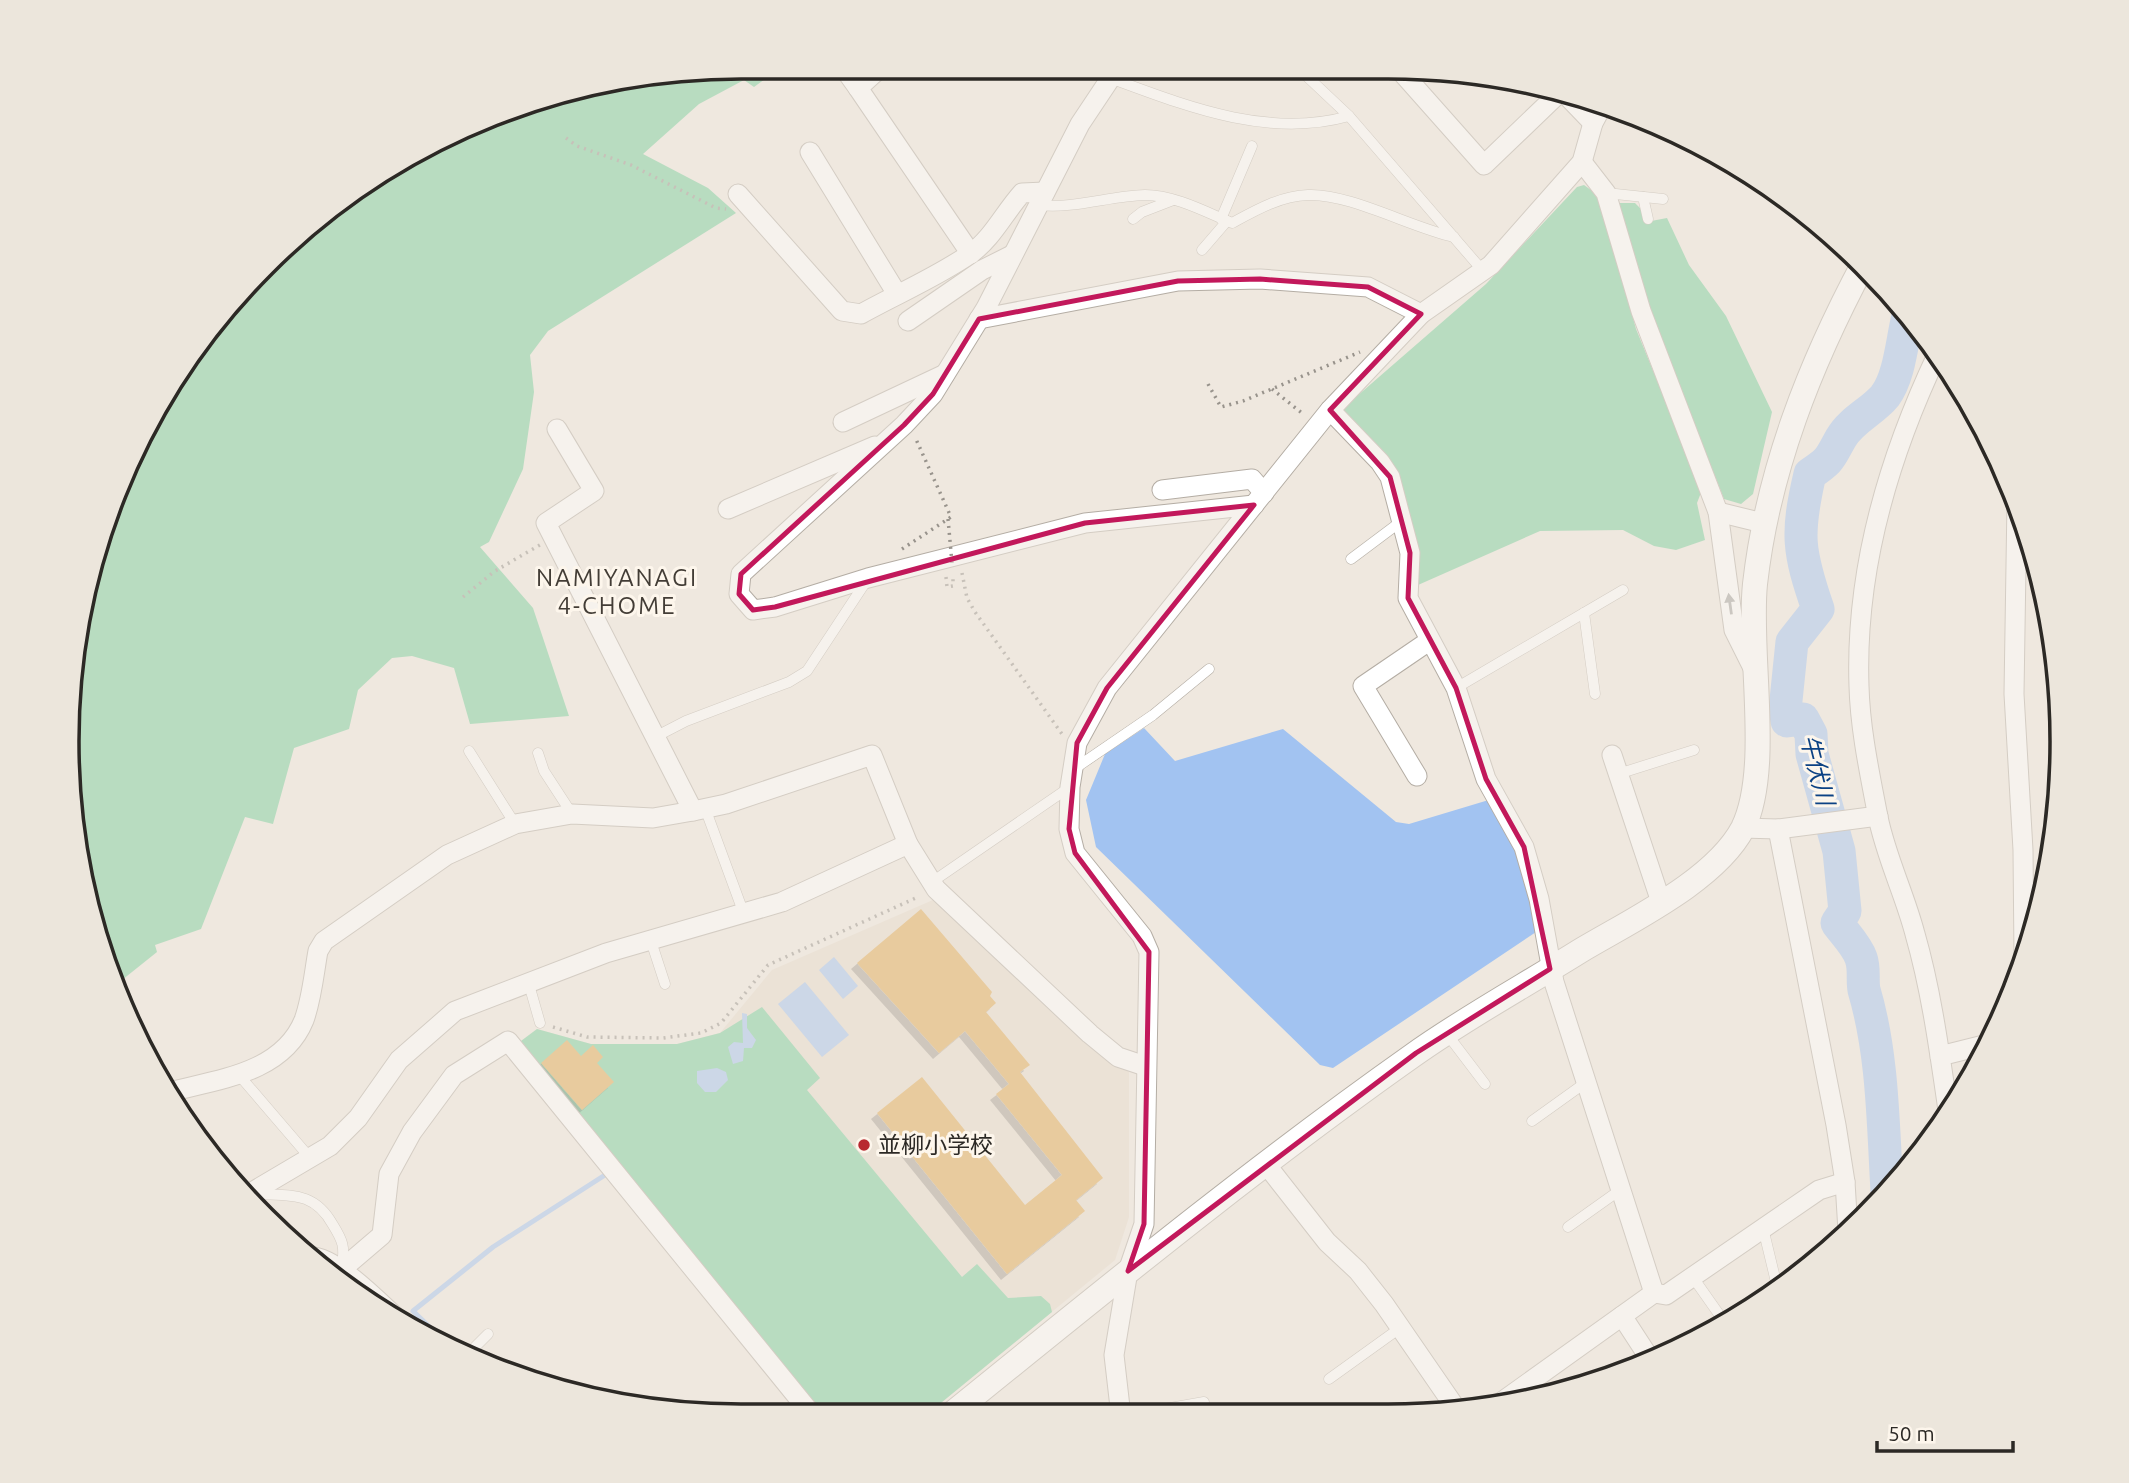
<svg xmlns="http://www.w3.org/2000/svg" width="2129" height="1483" font-family="Ubuntu,'Noto Sans JP',sans-serif">
	<style>
		.built { fill: #e6dbcc }
		.green { fill: #76ce9c }
		.water { fill: #a2c3f1 }
		.lines { fill: none; stroke-linecap: round; stroke-linejoin: round }
		.stream { stroke: #a2c3f1; stroke-width: 5 }
		.river { stroke: #a2c3f1; stroke-width: 33 }
		.building { fill: #e0a951; filter: url(#shadow) }
		.service-casing { stroke: #b4ada4; stroke-width: 11 }
		.minor-casing { stroke: #b4ada4; stroke-width: 21 }
		.tertiary-casing { stroke: #b4ada4; stroke-width: 26 }
		.path { stroke: #98938c; stroke-width: 3.5; stroke-dasharray: 2 5; stroke-linecap: butt }
		.service { stroke: #fff; stroke-width: 10 }
		.minor { stroke: #fff; stroke-width: 19 }
		.tertiary { stroke: #fff; stroke-width: 24 }
		.path-bridge { stroke: #98938c; stroke-width: 3.5; stroke-dasharray: 2 5; stroke-linecap: butt }
		.oneway { fill: #a09f9d }
		.marked { fill: none; stroke: #c2185b; stroke-width: 5; stroke-linejoin: round }
		.poi-dot { fill: #b82830; stroke: #fdf6ec; stroke-width: 2.5 }
		.labels { text-anchor: middle; stroke-width: 6; stroke-linejoin: round; paint-order: stroke }
		.poi-label { font-size: 23px; fill: #2c2925; stroke: #fdf6ec; text-anchor: start }
		.neighbourhood-label { font-size: 24px; letter-spacing: 2px; fill: #433d36; stroke: #fdf6ec }
		.water-label { font-size: 24px; font-style: italic; fill: #0c4284; stroke: #fdf6ec }
		.rim { fill: none; stroke: #2c2925; stroke-width: 3.5 }
	</style>
	<defs>
		<filter id="shadow"><feDropShadow dx="-6" dy="6" stdDeviation="0" flood-color="#0004"/></filter>
	</defs>
	<rect width="100%" height="100%" fill="#efe8df"/>
	<!-- built -->
	<polygon class="built" points="933,900 1090,1042 1129,1072 1129,1217 1115,1260 925,1416 521,1041 537,1029 591,1044 677,1044 720,1033 772,970"/>
	<!-- green -->
	<g class="green">
		<polygon points="741,67 782,67 754,87 744,80 699,104 643,154 708,188 736,213 548,331 530,355 534,392 523,469 489,542 480,547 533,608 569,716 470,724 454,668 412,656 392,658 358,690 349,729 294,748 273,824 245,817 201,929 155,945 157,952 117,984 79,873 72,654 118,483 234,297 367,180 566,90"/>
		<polygon points="1584,185 1595,193 1604,209 1636,329 1702,490 1697,503 1705,540 1676,550 1654,546 1623,530 1540,531 1418,585 1407,506 1341,410 1486,284 1577,187"/>
		<polygon points="1617,203 1635,203 1642,210 1646,222 1667,218 1689,265 1726,316 1772,412 1753,494 1741,504 1724,499 1645,300"/>
		<polygon points="762,1007 820,1078 807,1090 962,1277 977,1264 1008,1298 1041,1296 1050,1304 1052,1312 925,1416 820,1416 520,1047 521,1041 537,1029 591,1044 677,1044 720,1033"/>
	</g>
	<!-- water -->
	<g class="water">
		<polygon points="1144,728 1175,761 1283,729 1396,822 1409,824 1492,799 1518,849 1539,930 1333,1068 1320,1065 1096,847 1086,800 1105,754"/>
		<polygon points="834,957 858,986 843,999 819,970"/>
		<polygon points="805,982 849,1035 822,1057 778,1004"/>
		<polygon points="742,1013 747,1014 747,1028 756,1040 752,1048 744,1048 743,1061 733,1064 728,1047 734,1042 743,1043"/>
		<polygon points="717,1068 726,1072 728,1080 716,1092 705,1092 697,1083 697,1071"/>
	</g>
	<g class="lines">
		<!-- stream -->
		<polyline class="stream" points="451,1348 413,1311 493,1247 605,1175"/>
		<!-- river -->
		<path class="river" d="M1887 1191C1883 1124 1883 1054 1864 990 1862 980 1865 969 1861 958 1857 946 1845 934 1837 923L1845 911 1839 851 1812 754 1811 734 1803 719 1787 721 1785 710 1792 642 1818 609C1798 551 1796 534 1810 474 1832 459 1829 459 1841 438 1851 420 1873 411 1885 396 1900 376 1902 340 1908 316"/>
	</g>
	<!-- building -->
	<g class="building">
		<polygon points="921,909 992,992 990,996 996,1003 986,1012 1030,1065 1020,1072 1103,1178 1076,1200 1085,1211 1007,1274 877,1113 922,1077 1025,1205 1062,1175 996,1094 1009,1084 965,1031 939,1053 857,963"/>
		<polygon points="567,1040 581,1056 593,1045 603,1057 597,1063 614,1082 582,1110 541,1063"/>
	</g>
	<g class="lines">
		<defs>
			<g id="service">
				<polyline points="1297,67 1349,116 1483,271"/>
				<path d="M1110 78C1186 106 1268 139 1349 116"/>
				<polyline points="1606,193 1663,199"/>
				<polyline points="1643,197 1648,219"/>
				<path d="M1038 205C1075 209 1109 196 1145 195 1174 195 1206 212 1232 223 1256 210 1280 196 1308 195 1349 193 1412 228 1454 237"/>
				<polyline points="1133,219 1142,212 1173,200"/>
				<polyline points="1221,219 1252,146"/>
				<polyline points="1202,250 1227,221"/>
				<polyline points="1351,559 1403,520"/>
				<polyline points="1584,613 1595,694"/>
				<polyline points="1456,688 1623,590"/>
				<polyline points="655,737 686,721 789,682 807,671 867,580"/>
				<polyline points="469,751 515,824"/>
				<polyline points="538,753 544,771 572,814"/>
				<polyline points="1074,769 1153,715 1209,669"/>
				<polyline points="1618,774 1694,750"/>
				<polyline points="705,808 744,914"/>
				<polyline points="932,882 1070,787"/>
				<polyline points="650,938 665,984"/>
				<polyline points="528,981 540,1023"/>
				<polyline points="1447,1034 1485,1084"/>
				<polyline points="239,1075 311,1159"/>
				<polyline points="1532,1121 1585,1083"/>
				<path d="M256 1194C291 1196 314 1191 333 1225 343 1241 345 1247 342 1266"/>
				<polyline points="1568,1227 1620,1190"/>
				<polyline points="1763,1228 1776,1282"/>
				<polyline points="1692,1276 1723,1320"/>
				<polyline points="466,1356 488,1334"/>
				<polyline points="1329,1379 1400,1328"/>
				<polyline points="1125,1416 1204,1402"/>
			</g>
			<g id="minor">
				<polyline points="843,67 858,88"/>
				<polyline points="881,67 858,88 971,254"/>
				<polyline points="1118,67 1080,124 986,308 933,394 904,425 741,574 739,594 753,610 775,607 868,578 1085,523 1254,505"/>
				<polyline points="1397,67 1484,165 1558,94"/>
				<polyline points="1569,98 1593,123"/>
				<polyline points="810,152 897,294"/>
				<polyline points="1582,162 1606,193 1641,311 1718,512 1734,630 1753,668"/>
				<path d="M738 194 842 311 861 314C897 294 937 277 970 254 992 239 1004 213 1022 193L1045 192"/>
				<polyline points="979,319 1178,281 1260,279 1368,287 1421,314"/>
				<polyline points="908,321 982,270 1012,255"/>
				<path d="M1938 353C1888 458 1855 569 1859 686 1860 729 1870 775 1878 817 1886 857 1905 895 1915 934 1932 993 1940 1056 1949 1117"/>
				<polyline points="1330,410 1380,462 1390,477 1410,553 1408,598 1456,688 1486,779 1524,847 1539,899 1554,982 1654,1293"/>
				<polyline points="843,422 945,374"/>
				<polyline points="557,429 594,491 546,523 693,811"/>
				<polyline points="1162,490 1252,479 1264,493"/>
				<polyline points="2017,501 2014,694 2023,850 2024,958"/>
				<polyline points="728,509 875,446"/>
				<polyline points="1718,512 1763,523"/>
				<polyline points="1612,755 1661,902"/>
				<polyline points="1417,776 1363,686 1429,641"/>
				<polyline points="1742,828 1778,829 1878,816"/>
				<polyline points="1778,829 1836,1125 1845,1182 1848,1231"/>
				<polyline points="1940,1056 1988,1044"/>
				<path d="M173 1091C221 1079 283 1072 304 1020 312 998 314 973 318 951L324 941 447 855 515 824 572 814 653 818 693 811 726 804 872 755 908 844 936 889 1090 1034 1118 1057 1145 1066"/>
				<polyline points="1265,1163 1327,1242 1358,1271 1384,1304 1457,1410"/>
				<polyline points="247,1195 330,1146 358,1118 399,1060 455,1011 606,953 782,902 908,844"/>
				<path d="M311 1257C335 1256 380 1303 399 1320"/>
				<polyline points="341,1270 382,1235 389,1174 412,1132 454,1075 508,1041 813,1416"/>
				<polyline points="1622,1316 1650,1359"/>
				<polyline points="1496,1406 1654,1293 1666,1295 1819,1190 1845,1182"/>
				<polyline points="1121,1416 1114,1355 1128,1271 1144,1224 1149,952 1142,936 1075,853 1069,829 1070,787 1077,743 1107,688 1330,410 1421,314 1491,265 1582,162 1593,123 1600,110"/>
			</g>
			<path id="tertiary" d="M949 1416C1101 1293 1252 1169 1412 1056 1465 1018 1524 986 1580 951 1630 921 1715 881 1743 828 1772 769 1748 653 1755 584 1768 470 1810 364 1864 263"/>
		</defs>
		<!-- service casing -->
		<use href="#service" class="service-casing"/>
		<!-- minor casing -->
		<use href="#minor" class="minor-casing"/>
		<!-- tertiary casing -->
		<use href="#tertiary" class="tertiary-casing"/>
		<!-- path -->
		<g class="path">
			<polyline points="566,138 577,146 631,165 716,208 726,209"/>
			<polyline points="1208,384 1221,407 1243,401 1360,352"/>
			<polyline points="1272,389 1303,414"/>
			<polyline points="902,549 951,517 915,437"/>
			<polyline points="962,573 967,598 975,612 1062,734"/>
			<polyline points="946,577 947,587 953,586 953,575"/>
			<polyline points="463,597 495,571 540,545"/>
			<polyline points="553,1027 587,1037 663,1038 701,1033 721,1023 768,965 918,897"/>
		</g>
		<!-- service -->
		<use href="#service" class="service"/>
		<!-- minor -->
		<use href="#minor" class="minor"/>
		<!-- tertiary -->
		<use href="#tertiary" class="tertiary"/>
		<!-- path-bridge -->
		<polyline class="path-bridge" points="948,519 952,563"/>
	</g>
	<!-- one-way arrows -->
	<defs><path id="oneway-solid" d="M-6-.8H1V-3.2L6.5 0L1 3.2V.8H-6Z" transform="scale(1.75)"/></defs>
	<use class="oneway" href="#oneway-solid" transform="translate(1730 604) rotate(-98)"/>
	<!-- marked area -->
	<path d="M0 0H2129V1483H0ZM1260 279 1368 287 1421 314 1330 410 1390 477 1410 553 1408 598 1456 688 1486 779 1524 847 1550 969 1416 1053 1128 1271 1144 1224 1149 952 1075 853 1069 829 1077 743 1107 688 1254 505 1085 523 775 607 753 610 739 594 741 574 904 425 933 394 979 319 1178 281Z" fill="#efe8df" fill-opacity=".55" fill-rule="evenodd"/>
	<path class="marked" d="M1260 279 1368 287 1421 314 1330 410 1390 477 1410 553 1408 598 1456 688 1486 779 1524 847 1550 969 1416 1053 1128 1271 1144 1224 1149 952 1075 853 1069 829 1077 743 1107 688 1254 505 1085 523 775 607 753 610 739 594 741 574 904 425 933 394 979 319 1178 281Z"/>
	<!-- markers -->
	<circle class="poi-dot" cx="864" cy="1145" r="7"/>
	<g class="labels">
		<!-- poi labels -->
		<g class="poi-label">
			<text x="878" y="1153">並柳小学校</text>
		</g>
		<!-- neighbourhood labels -->
		<g class="neighbourhood-label">
			<text x="617" y="586">NAMIYANAGI<tspan x="617" dy="28">4-CHOME</tspan></text>
		</g>
		<!-- water labels -->
		<g class="water-label">
			<text transform="translate(1817 770) rotate(76)" y="8">牛伏川</text>
		</g>
	</g>
	<!-- crop -->
	<path d="M0 0H2129V1483H0ZM741 79H1388A662 662 0 0 1 2050 741V742A662 662 0 0 1 1388 1404H741A662 662 0 0 1 79 742V741A662 662 0 0 1 741 79Z" fill="#ece6dc" fill-rule="evenodd"/>
	<path class="rim" d="M741 79H1388A662 662 0 0 1 2050 741V742A662 662 0 0 1 1388 1404H741A662 662 0 0 1 79 742V741A662 662 0 0 1 741 79Z"/>
	<!-- scale -->
	<path d="M1877 1441v10h136v-10" fill="none" stroke="#2c2925" stroke-width="3.5"/>
	<text x="1888" y="1441" font-size="21" fill="#2c2925" stroke="#fdf6ec" stroke-width="5" paint-order="stroke">50 m</text>
</svg>
